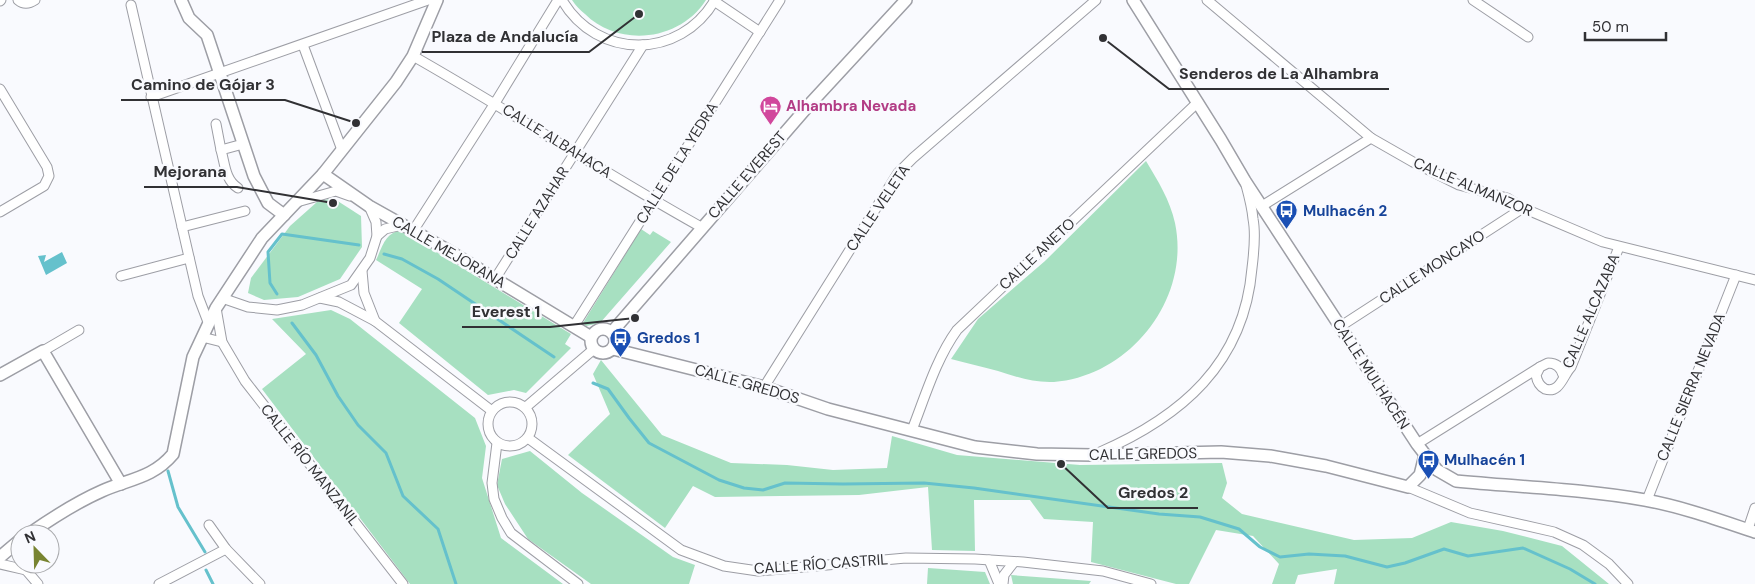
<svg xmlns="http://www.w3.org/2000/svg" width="1755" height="584" font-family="'DM Sans',sans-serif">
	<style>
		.green { fill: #a7e0c1 }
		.water { fill: #65c1cc }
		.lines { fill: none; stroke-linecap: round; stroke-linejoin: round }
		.stream { stroke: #65c1cc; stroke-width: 3 }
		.minor-casing { stroke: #9d9ea5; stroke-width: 11 }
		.tertiary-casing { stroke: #9d9ea5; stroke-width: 14 }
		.minor { stroke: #fff; stroke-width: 9 }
		.tertiary { stroke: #fff; stroke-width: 11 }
		.labels { text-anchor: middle; stroke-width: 5; stroke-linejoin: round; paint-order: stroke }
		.hotel-label { font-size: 15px; font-weight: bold; fill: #b23c85; stroke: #f9fafe; text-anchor: start }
		.street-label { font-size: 15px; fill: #313134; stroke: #f9fafe }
		.transit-label { font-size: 15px; font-weight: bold; fill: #164399; stroke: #f9fafe; text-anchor: start }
		.leader { fill: none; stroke: #313134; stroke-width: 2 }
		.callout-dot { fill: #313134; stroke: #f9fafe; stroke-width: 2 }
		.callout-label { font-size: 16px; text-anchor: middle; font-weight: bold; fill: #313134; stroke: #f9fafe; stroke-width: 5; stroke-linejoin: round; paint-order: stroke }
	</style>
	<rect width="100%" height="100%" fill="#f9fafe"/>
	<!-- green -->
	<g class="green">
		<path d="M572 0H706C680 41 619 48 585 14 580 10 576 6 572 0Z"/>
		<path d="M1146 161C1158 181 1170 200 1175 223 1191 299 1130 376 1054 382 1034 383 1017 377 998 371 983 367 966 363 951 359L978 319 1045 261Z"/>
		<polygon points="333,198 361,216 362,247 340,279 298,297 264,300 248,293 251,278 290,226 317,202"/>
		<polygon points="641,229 650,235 653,231 671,242 600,323 586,326 583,323"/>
		<path d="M400 230 571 334 565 344 571 348 526 393 514 390 488 395 399 323 422 289 376 260C383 246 384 235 400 230Z"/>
		<polygon points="331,310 350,319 475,418 486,446 482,478 501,538 563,584 410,584 262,389 306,354 272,319"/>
		<polygon points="601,360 662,435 731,463 787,465 833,470 887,468 892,436 957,455 1080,465 1222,463 1227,483 1222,498 1242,514 1354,540 1412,538 1451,522 1503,531 1562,546 1609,584 1334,584 1337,569 1298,575 1295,584 1272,584 1279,564 1253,536 1216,530 1189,584 1176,584 1091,562 1093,522 1044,519 1030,500 974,500 975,551 932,550 928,487 859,495 715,497 693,486 665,528 568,455 610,414 593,374"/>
		<polygon points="530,451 582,493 673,557 695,565 689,584 591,584 528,539 505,504 497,485 502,459"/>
		<polygon points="928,568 985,572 990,584 927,584"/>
		<polygon points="1011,575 1091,581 1089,584 1013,584"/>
	</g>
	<!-- water -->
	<polygon class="water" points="62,252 67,263 46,275 38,256 46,255 44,262"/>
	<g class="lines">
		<!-- stream -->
		<g class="stream">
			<polyline points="384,254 402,259 438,279 554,357"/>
			<polyline points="277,294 270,283 268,252 282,234 359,245"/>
			<polyline points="292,323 316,355 338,396 358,425 386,453 403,496 438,529 456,584"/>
			<polyline points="593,383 608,389 629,418 649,443 719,480 744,488 763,490 785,483 843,484 924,483 974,488 1159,514 1200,517 1239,529 1260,547 1280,557 1309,554 1345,556 1387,567 1405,563 1444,549 1468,556 1523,548 1570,569 1595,584"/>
			<polyline points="168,471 178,507 205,552"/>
			<polyline points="206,570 213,584"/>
		</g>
		<defs>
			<g id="minor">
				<path d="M18 0C24 5 29 4 35 0"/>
				<path d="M562 0C597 60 680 60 715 0"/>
				<polyline points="1207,0 1371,138 1413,162 1459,185 1507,198 1523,208 1603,242 1755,280"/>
				<polyline points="1473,0 1528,37"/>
				<polyline points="0,1 1,0"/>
				<polyline points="714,1 760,32"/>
				<polyline points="131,5 198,296 208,322"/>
				<polyline points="303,45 342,150"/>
				<path d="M413 56C510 111 604 173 701 227"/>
				<polyline points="0,89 47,167 49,176 44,186 0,212"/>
				<polyline points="151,97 428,0"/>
				<polyline points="216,124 221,150"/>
				<path d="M238 188C225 180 225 164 221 150L243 144"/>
				<polyline points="297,202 336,191 350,196"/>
				<polyline points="1262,206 1371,138"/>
				<polyline points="182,227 245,211"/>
				<polyline points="413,231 495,103 558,0"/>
				<polyline points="377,236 385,229 402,225"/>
				<polyline points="362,271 364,293 375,321 492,411"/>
				<polyline points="121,276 189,258"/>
				<polyline points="495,279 643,45"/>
				<polyline points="222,298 248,307 277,310 302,305 351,285 370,258 377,236 376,222 369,206"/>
				<polyline points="320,298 339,302 375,321"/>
				<polyline points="216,308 222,342 245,381 403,584"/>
				<polyline points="574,326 780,0"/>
				<polyline points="1341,326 1523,208"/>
				<polyline points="202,337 222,342"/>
				<polyline points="43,351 79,330"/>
				<path d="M1563 375C1561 367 1556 363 1548 363L1540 367 1536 375C1537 381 1539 386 1545 389 1560 394 1563 375 1571 367L1619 247"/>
				<polyline points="764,387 898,173 913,158 1096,0"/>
				<circle cx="510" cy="424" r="22"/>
				<polyline points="526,407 594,349"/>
				<path d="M912 430C925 397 936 359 957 330L1197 103"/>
				<polyline points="528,438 681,550 724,566 758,571 906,558 975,559 1023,562 1103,571 1151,584"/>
				<polyline points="497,443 492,483 494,499 502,518 511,533 578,584"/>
				<polyline points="1417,444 1540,367"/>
				<path d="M1098 453C1181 417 1244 364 1252 268 1254 252 1256 234 1253 219 1252 207 1249 196 1246 185"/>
				<polyline points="1408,487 1470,513 1554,532 1583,545 1609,564 1628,584"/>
				<polyline points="1647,500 1736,275"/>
				<polyline points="209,525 226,549 260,584"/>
				<polyline points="1748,529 1755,508"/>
				<polyline points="989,560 999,584"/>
				<polyline points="0,564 26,570"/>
				<polyline points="25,567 26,570 38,584"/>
				<polyline points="159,584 226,549"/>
				<polyline points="1003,584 1004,575 1014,562"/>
			</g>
			<g id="tertiary">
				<polyline points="181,0 189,18 207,35 254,176 268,203 284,215"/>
				<path d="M1133 0 1221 140 1245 181 1417 444 1437 470 1456 481C1519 487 1583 489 1645 500 1683 507 1719 520 1755 532"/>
				<polyline points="323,174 369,206 444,248 591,337"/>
				<circle cx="603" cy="341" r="12"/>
				<polyline points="612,332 809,105 906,0"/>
				<polyline points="613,349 764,387 828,409 975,447 1037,454 1093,455 1221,452 1270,456 1326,466 1408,487 1420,475 1425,455"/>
				<polyline points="0,375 43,351 121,484"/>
				<path d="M29 534C52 518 77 502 102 491 129 479 153 478 173 454L193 357 216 308 262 238 323 174 396 82 413 56 437 0"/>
				<polyline points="0,557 20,540"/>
			</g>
		</defs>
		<!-- minor casing -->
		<use href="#minor" class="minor-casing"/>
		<!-- tertiary casing -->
		<use href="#tertiary" class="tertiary-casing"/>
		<!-- minor -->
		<use href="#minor" class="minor"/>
		<!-- tertiary -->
		<use href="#tertiary" class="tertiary"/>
	</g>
	<!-- icons -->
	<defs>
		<symbol id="hotel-pin" viewBox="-11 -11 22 30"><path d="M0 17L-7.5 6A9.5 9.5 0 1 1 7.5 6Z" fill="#d1479c" stroke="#f9fafe"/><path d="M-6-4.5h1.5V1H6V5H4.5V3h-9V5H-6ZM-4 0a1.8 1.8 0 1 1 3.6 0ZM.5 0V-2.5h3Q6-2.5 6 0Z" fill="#fff"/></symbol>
		<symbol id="bus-pin" viewBox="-11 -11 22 30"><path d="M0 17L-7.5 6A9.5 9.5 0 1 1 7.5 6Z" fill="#1a4fb4" stroke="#f9fafe"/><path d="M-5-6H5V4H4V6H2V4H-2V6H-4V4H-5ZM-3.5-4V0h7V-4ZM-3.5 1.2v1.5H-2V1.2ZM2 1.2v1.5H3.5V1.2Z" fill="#fff"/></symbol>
	</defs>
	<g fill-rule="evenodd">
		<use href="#hotel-pin" x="758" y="94" width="25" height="34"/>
		<use href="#bus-pin" x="1274" y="198" width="25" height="34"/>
		<use href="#bus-pin" x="608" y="326" width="25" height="34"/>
		<use href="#bus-pin" x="1416" y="448" width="25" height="34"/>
	</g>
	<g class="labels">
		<!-- hotel labels -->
		<g class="hotel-label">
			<text x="786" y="111">Alhambra Nevada</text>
		</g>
		<!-- street labels -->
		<g class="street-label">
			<text transform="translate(557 141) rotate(32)" y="5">CALLE ALBAHACA</text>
			<text transform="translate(677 163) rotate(-58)" y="5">CALLE DE LA YEDRA</text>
			<text transform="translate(747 175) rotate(-49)" y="5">CALLE EVEREST</text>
			<text transform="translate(1473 187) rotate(23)" y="5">CALLE ALMANZOR</text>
			<text transform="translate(878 208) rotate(-56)" y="5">CALLE VELETA</text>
			<text transform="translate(537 213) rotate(-58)" y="5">CALLE AZAHAR</text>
			<text transform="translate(449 252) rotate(30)" y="5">CALLE MEJORANA</text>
			<text transform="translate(1037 254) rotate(-43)" y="5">CALLE ANETO</text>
			<text transform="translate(1432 267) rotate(-33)" y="5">CALLE MONCAYO</text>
			<text transform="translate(1591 311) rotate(-67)" y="5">CALLE ALCAZABA</text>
			<text transform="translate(1371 374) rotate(57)" y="5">CALLE MULHACÉN</text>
			<text transform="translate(747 384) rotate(16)" y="5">CALLE GREDOS</text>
			<text transform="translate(1691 387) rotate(-68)" y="5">CALLE SIERRA NEVADA</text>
			<text transform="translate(1143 454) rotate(-1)" y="5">CALLE GREDOS</text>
			<text transform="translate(310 465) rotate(52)" y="5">CALLE RÍO MANZANIL</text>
			<text transform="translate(821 564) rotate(-4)" y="5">CALLE RÍO CASTRIL</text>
		</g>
		<!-- transit labels -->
		<g class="transit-label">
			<text x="1303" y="216">Mulhacén 2</text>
			<text x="637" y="343">Gredos 1</text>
			<text x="1444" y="465">Mulhacén 1</text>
		</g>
	</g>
	<!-- callouts -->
	<path class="leader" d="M639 14L589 52H422M1103 38L1169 89H1389M356 123L285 100H121M333 203L237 187H144M635 318L550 327H462M1061 464L1108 508H1198"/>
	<g class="callout-dot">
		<circle cx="639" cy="14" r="5"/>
		<circle cx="1103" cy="38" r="5"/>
		<circle cx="356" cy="123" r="5"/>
		<circle cx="333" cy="203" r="5"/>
		<circle cx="635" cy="318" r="5"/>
		<circle cx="1061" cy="464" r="5"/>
	</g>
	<g class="callout-label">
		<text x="505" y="42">Plaza de Andalucía</text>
		<text x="1279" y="79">Senderos de La Alhambra</text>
		<text x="203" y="90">Camino de Gójar 3</text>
		<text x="190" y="177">Mejorana</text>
		<text x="506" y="317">Everest 1</text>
		<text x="1153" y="498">Gredos 2</text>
	</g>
	<!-- north arrow -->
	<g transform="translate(35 549) rotate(337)"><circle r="24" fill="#f9fafe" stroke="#a9aaad"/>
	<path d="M0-4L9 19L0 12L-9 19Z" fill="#788431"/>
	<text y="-8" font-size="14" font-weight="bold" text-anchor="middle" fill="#313134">N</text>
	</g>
	<!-- scale -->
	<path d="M1585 32v8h81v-8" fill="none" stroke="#313134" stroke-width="2.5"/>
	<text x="1592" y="32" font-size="15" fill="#313134" stroke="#f9fafe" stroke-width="4" paint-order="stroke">50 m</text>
</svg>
